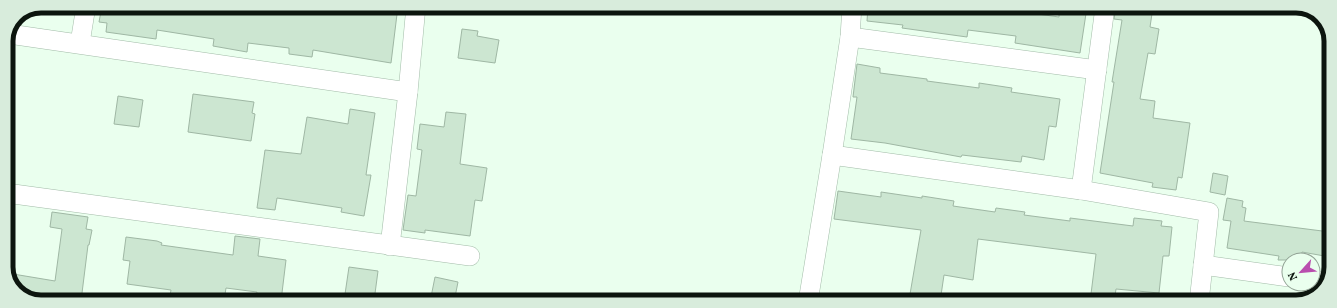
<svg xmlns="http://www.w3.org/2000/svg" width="1337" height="308" font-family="'Source Serif 4',serif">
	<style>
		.building { fill: #cce6d1; stroke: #9fb7a4 }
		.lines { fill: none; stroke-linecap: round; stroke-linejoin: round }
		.minor-casing { stroke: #a2bba8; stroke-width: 20 }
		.minor { stroke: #fff; stroke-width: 19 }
		.rim { fill: none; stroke: #0c150e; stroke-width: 5 }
	</style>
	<rect width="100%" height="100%" fill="#eaffee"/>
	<!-- building -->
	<g class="building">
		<polygon points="102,6 211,6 245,12 246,6 398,6 391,63 313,50 312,57 289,54 289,48 248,43 247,52 213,46 214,39 157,30 156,39 106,32 107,23 99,22"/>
		<polygon points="868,6 1004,7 1009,9 1009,10 1059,17 1059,13 1068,14 1069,7 1087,7 1080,53 1015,43 1016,36 968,30 967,37 902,28 903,25 867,21"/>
		<polygon points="1116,7 1153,7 1150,27 1159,29 1155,54 1148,53 1140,99 1155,101 1153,118 1190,123 1182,178 1178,177 1176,190 1152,187 1153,183 1100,173 1114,82 1112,82 1122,20 1114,19"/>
		<polygon points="462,29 478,31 477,36 499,40 495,63 458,58"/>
		<polygon points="857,64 880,68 880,73 927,79 927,81 979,88 979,83 1012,88 1011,92 1060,99 1056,127 1049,126 1044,160 1022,156 1021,162 962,155 961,157 885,143 851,139 857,97 853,97"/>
		<polygon points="193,94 254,102 252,113 255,114 251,141 188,132"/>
		<polygon points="118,96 143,100 139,127 114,124"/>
		<polygon points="350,109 375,113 366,175 371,175 364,216 341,212 342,208 277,198 275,210 257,208 265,150 301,154 307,117 348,124"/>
		<polygon points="446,112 466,114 460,164 487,168 482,201 475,200 470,236 425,230 425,233 403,230 408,195 416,196 422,150 417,149 420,124 444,127"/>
		<polygon points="1213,173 1228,176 1225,195 1210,192"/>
		<polygon points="838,191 881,197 881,192 922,198 922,196 954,201 953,206 995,212 996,208 1025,212 1024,215 1070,221 1070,218 1133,226 1134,218 1162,221 1161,226 1172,227 1169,256 1163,256 1159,293 1116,289 1115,296 1112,296 1111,302 1090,302 1096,254 978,239 973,280 944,275 940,302 911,302 909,300 921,230 834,219"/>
		<polygon points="1227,198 1243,201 1242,207 1246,208 1244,221 1330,232 1330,257 1302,252 1301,260 1278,260 1279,256 1227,248 1231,221 1223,220"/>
		<polygon points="52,212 88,217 86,229 92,230 89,245 88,245 81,301 34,301 15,290 7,273 55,281 62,229 50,227"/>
		<polygon points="235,236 260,239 258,256 286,260 281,301 256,301 257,292 226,288 224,301 169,301 171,290 127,284 130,261 123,260 126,237 157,241 162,243 161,245 233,255"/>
		<polygon points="349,267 378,271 374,301 344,301"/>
		<polygon points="435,277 458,282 454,302 430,302"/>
	</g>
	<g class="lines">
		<defs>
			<g id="minor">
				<polyline points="9,34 408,92"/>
				<polyline points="850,37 1097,70"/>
				<polyline points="80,43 86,6"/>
				<polyline points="832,155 1081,190 1209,212 1199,302"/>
				<polyline points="1081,190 1105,7"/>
				<polyline points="6,193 470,256"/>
				<polyline points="390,246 408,92 416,6"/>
				<polyline points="1203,265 1289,277"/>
				<polyline points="1313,281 1325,282"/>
				<polyline points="808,302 832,155 850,37 852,6"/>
			</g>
		</defs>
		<!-- minor casing -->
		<use href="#minor" class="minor-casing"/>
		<!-- minor -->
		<use href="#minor" class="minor"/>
	</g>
	<!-- crop -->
	<path d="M0 0H1337V308H0ZM41 13H1296A28 28 0 0 1 1324 41V267A28 28 0 0 1 1296 295H41A28 28 0 0 1 13 267V41A28 28 0 0 1 41 13Z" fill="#d8ecdc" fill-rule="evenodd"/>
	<path class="rim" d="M41 13H1296A28 28 0 0 1 1324 41V267A28 28 0 0 1 1296 295H41A28 28 0 0 1 13 267V41A28 28 0 0 1 41 13Z"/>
	<!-- north arrow -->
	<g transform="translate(1301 272) rotate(243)"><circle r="19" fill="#eaffee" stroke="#91a194"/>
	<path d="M0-3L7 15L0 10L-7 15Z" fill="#b94eae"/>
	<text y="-6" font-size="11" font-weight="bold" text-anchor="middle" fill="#0c150e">N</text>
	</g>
</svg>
